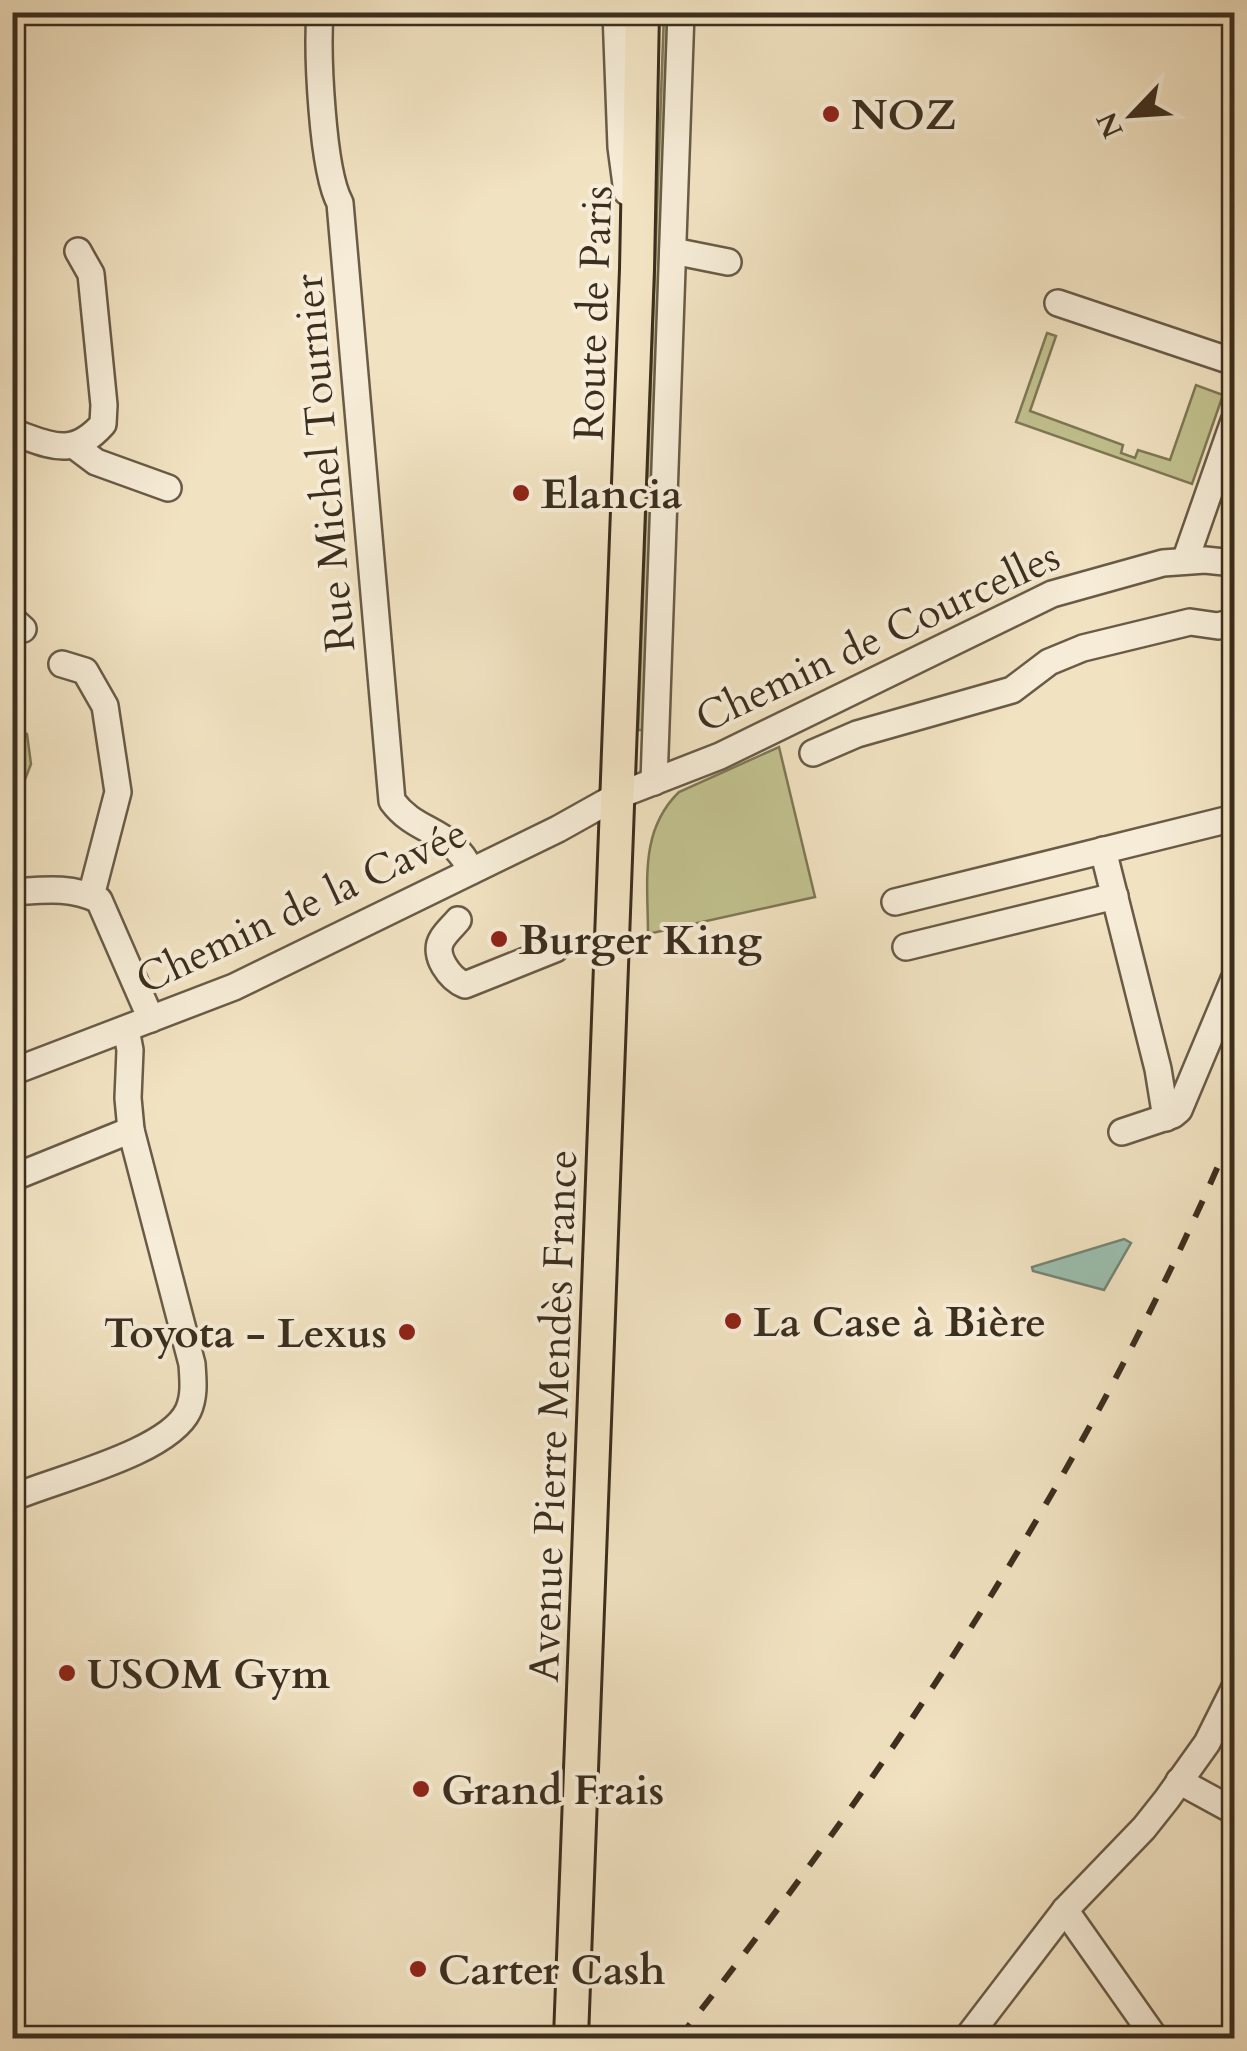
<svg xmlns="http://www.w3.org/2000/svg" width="1247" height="2051" font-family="Cardo,serif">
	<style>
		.green { fill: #c1c18e; stroke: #7e7856; stroke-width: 2.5 }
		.water { fill: #9bbeae; stroke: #758474; stroke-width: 2.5 }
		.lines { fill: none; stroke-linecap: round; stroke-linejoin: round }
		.minor-casing { stroke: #695b47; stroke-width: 30 }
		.major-casing { stroke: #3c2e1e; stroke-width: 38 }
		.minor { stroke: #f6ecd7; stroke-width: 25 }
		.major { stroke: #f1e2c1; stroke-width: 32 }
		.rail { stroke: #3c2e1e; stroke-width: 6; stroke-dasharray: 18 18; stroke-linecap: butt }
		.poi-dot { fill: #8f2418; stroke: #f6ecd7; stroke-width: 4 }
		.labels { text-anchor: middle; stroke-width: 8; stroke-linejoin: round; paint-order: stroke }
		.poi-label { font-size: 42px; font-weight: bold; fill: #3c2e1e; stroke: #f6ecd7; text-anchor: start }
		.street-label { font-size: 42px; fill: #3c2e1e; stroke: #f6ecd7 }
	</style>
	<rect width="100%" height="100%" fill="#f1e2c1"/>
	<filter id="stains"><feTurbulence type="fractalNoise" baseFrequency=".002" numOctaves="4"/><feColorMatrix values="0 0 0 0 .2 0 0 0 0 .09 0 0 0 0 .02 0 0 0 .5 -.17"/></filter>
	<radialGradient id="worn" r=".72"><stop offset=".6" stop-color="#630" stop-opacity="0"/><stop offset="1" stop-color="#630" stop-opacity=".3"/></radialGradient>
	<!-- green -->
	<g class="green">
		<polygon points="669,12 646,730 638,730 664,13"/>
		<polygon points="1047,333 1056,336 1030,411 1123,445 1121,453 1135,458 1138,450 1170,460 1196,385 1223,395 1192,484 1016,422"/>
		<polygon points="12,729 27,734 31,764 17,800 13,801"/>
		<path d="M779 747 815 897 648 934C648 882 639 831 679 792Z"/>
	</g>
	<!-- water -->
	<polygon class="water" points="1124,1239 1131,1243 1104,1290 1033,1271 1032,1267"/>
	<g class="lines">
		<defs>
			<g id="minor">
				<path d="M320 12C317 53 322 170 340 203L392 801C417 835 451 827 471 871"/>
				<polyline points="616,12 621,147 627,192"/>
				<polyline points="673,251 728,262"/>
				<polyline points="1058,303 1234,362"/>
				<path d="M12 432C51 445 72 459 103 424L104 405 91 274 78 251"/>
				<polyline points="76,447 96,462 168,488"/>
				<polyline points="1185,561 1234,421"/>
				<polyline points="12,619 23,629"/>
				<polyline points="62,664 85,671 105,706 118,792 91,896"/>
				<polyline points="813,753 857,734 1012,690 1049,662 1083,648 1190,622 1218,626 1234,622"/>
				<polyline points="654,782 681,12"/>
				<polyline points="1103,850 1158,1069 1166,1118"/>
				<path d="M12 892C44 890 70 886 99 900L151 1019"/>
				<polyline points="895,902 1234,818"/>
				<path d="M458 920C453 926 446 932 442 939 432 955 450 979 465 985L555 949"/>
				<polyline points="906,947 1115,896"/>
				<polyline points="12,1072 234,987 558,829 617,796 720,756 1052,594 1163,563 1205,560 1234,563"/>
				<polyline points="1122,1132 1173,1115 1179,1110 1234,979"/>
				<polyline points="12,1178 131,1130"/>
				<path d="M12 1498C56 1479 168 1453 188 1411 195 1396 193 1380 192 1364L131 1130 128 1098 130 1050 126 1029"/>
				<polyline points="1179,1781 1234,1811"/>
				<polyline points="1065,1910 1155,2038"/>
				<polyline points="967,2038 1065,1910 1144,1828 1167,1799 1207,1743 1234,1689"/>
			</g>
			<polyline id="major" points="571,2038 637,269 642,12"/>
		</defs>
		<!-- minor casing -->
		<use href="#minor" class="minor-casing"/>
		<!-- major casing -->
		<use href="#major" class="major-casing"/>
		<!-- minor -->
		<use href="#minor" class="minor"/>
		<!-- major -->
		<use href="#major" class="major"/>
		<!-- rail -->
		<path class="rail" d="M679 2038C899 1759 1095 1458 1234 1129"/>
	</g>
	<!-- markers -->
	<g class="poi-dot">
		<circle cx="831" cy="114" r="10"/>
		<circle cx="521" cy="493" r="10"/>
		<circle cx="499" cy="939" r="10"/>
		<circle cx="733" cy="1321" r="10"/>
		<circle cx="407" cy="1332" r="10"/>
		<circle cx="67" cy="1673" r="10"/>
		<circle cx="421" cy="1789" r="10"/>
		<circle cx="418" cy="1969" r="10"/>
	</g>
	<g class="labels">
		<!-- poi labels -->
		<g class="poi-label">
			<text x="851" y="129">NOZ</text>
			<text x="541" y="508">Elancia</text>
			<text x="519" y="954">Burger King</text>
			<text x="753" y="1336">La Case à Bière</text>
			<text x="387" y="1347" text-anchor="end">Toyota - Lexus</text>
			<text x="87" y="1688">USOM Gym</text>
			<text x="441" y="1804">Grand Frais</text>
			<text x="438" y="1984">Carter Cash</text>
		</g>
		<!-- street labels -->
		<g class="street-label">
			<text transform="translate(592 313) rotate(-88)" y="15">Route de Paris</text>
			<text transform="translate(323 463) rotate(-95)" y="15">Rue Michel Tournier</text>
			<text transform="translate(877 636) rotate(-25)" y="15">Chemin de Courcelles</text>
			<text transform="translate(301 905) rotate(-25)" y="15">Chemin de la Cavée</text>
			<text transform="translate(552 1416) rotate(-88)" y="15">Avenue Pierre Mendès France</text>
		</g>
	</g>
	<!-- margin -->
	<rect width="1247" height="2051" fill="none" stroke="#f1e2c1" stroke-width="50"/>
	<rect x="15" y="15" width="1217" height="2021" fill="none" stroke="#3c2e1e" stroke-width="5"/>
	<rect x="25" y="25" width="1197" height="2001" fill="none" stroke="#3c2e1e" stroke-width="2.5"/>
	<!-- north arrow -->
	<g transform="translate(1132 115) rotate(245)" stroke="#f6ecd7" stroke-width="8" paint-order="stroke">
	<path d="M0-8L18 38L0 25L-18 38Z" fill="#3c2e1e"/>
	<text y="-15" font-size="28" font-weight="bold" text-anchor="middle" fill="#3c2e1e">N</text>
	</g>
	<rect width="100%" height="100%" filter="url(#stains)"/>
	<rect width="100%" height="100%" fill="url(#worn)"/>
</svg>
